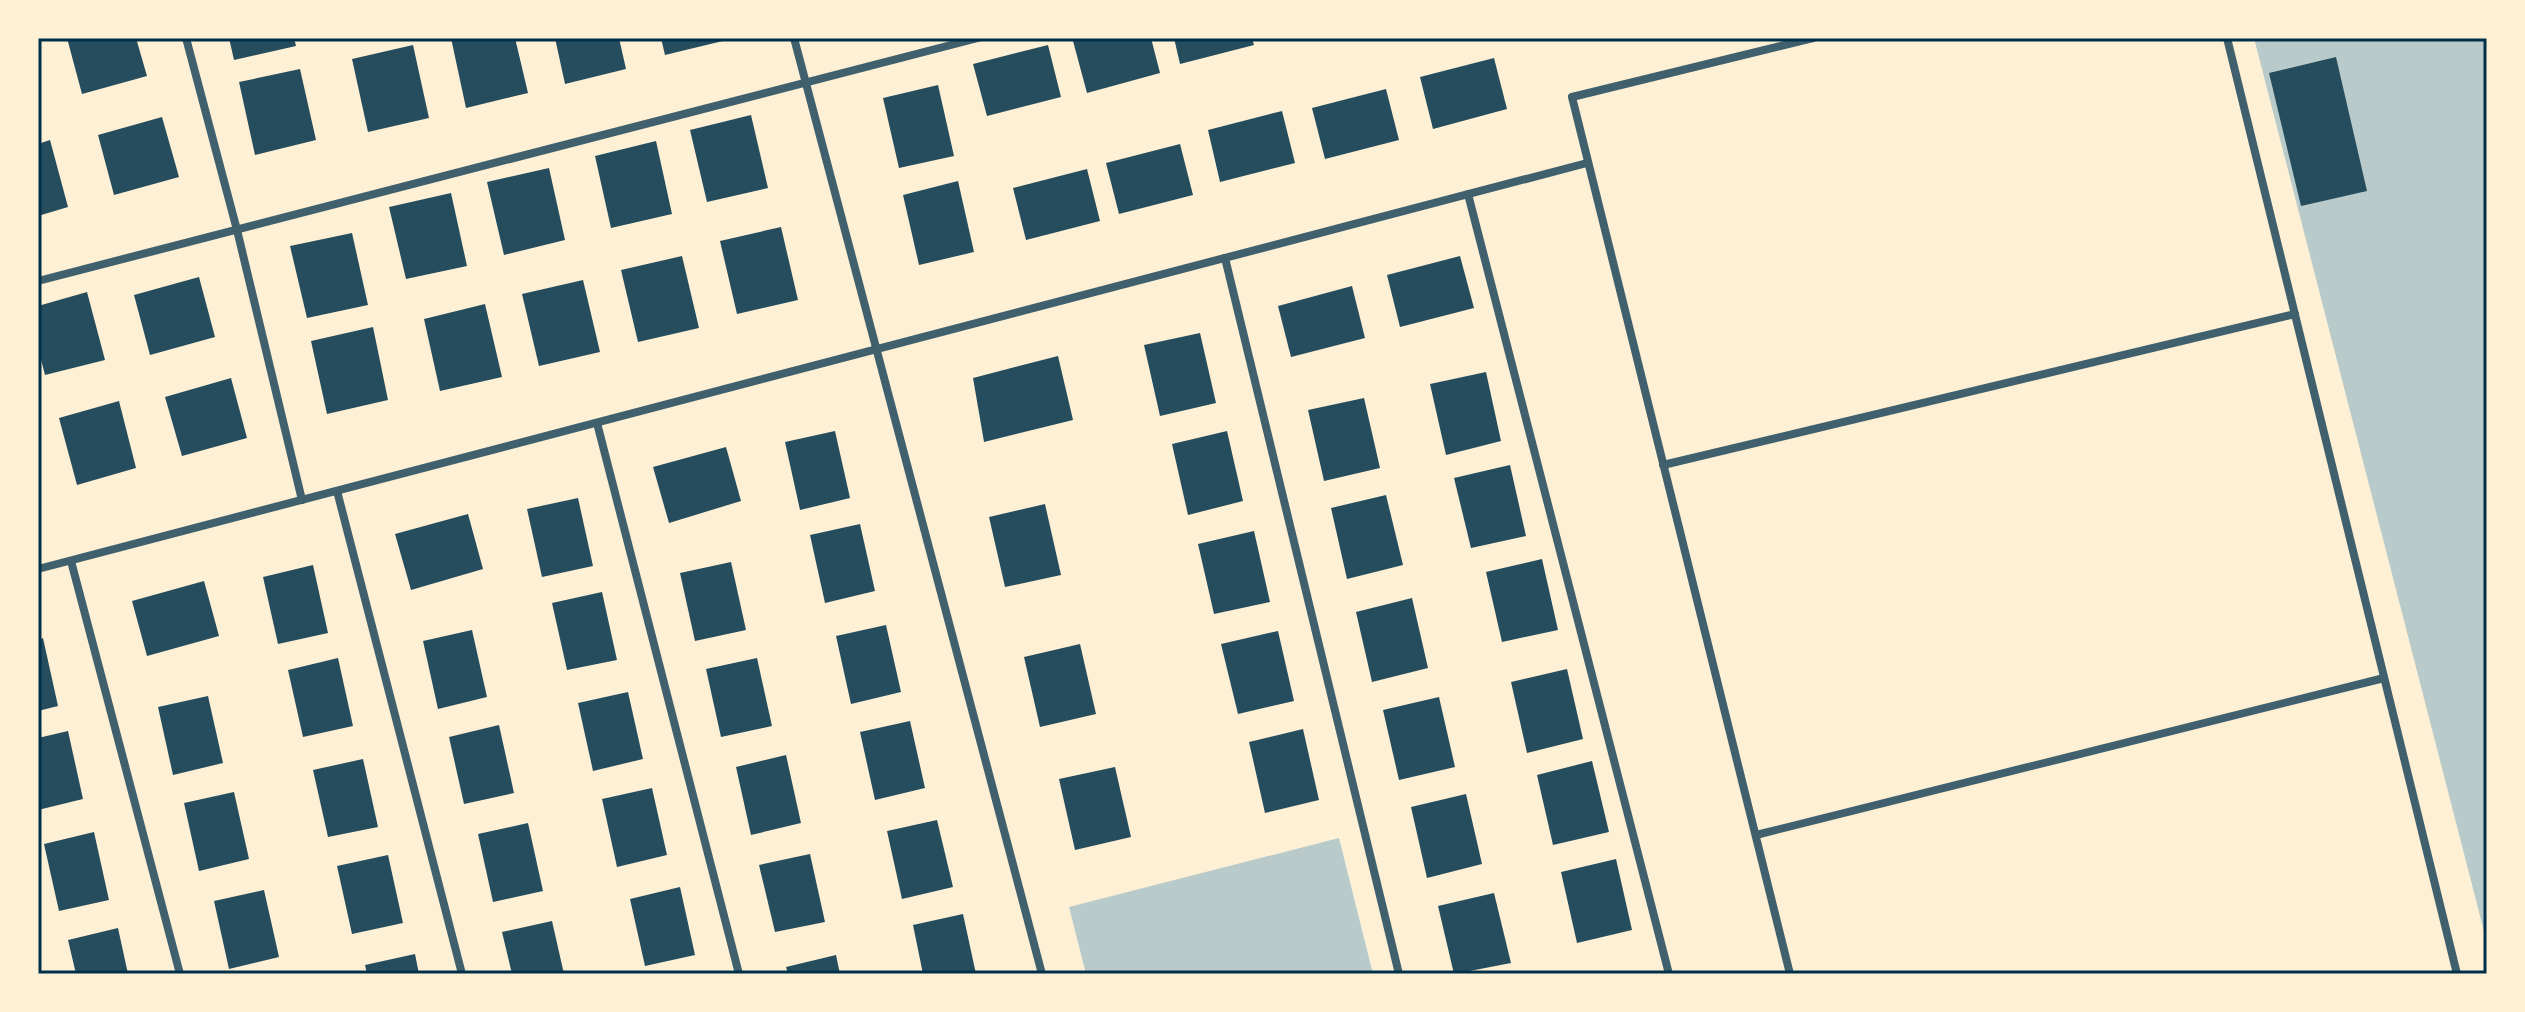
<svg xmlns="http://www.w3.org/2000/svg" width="2525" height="1012" font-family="Literata,serif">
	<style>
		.green { fill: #b9caca }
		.building { fill: #264d5e }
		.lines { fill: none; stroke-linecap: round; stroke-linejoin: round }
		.minor { stroke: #3f606c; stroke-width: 8 }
		.neatline { fill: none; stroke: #003049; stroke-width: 3 }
	</style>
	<rect width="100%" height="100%" fill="#fdf0d5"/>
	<!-- green -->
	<g class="green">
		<polygon points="2254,38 2487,38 2487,943"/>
		<polygon points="1339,838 1373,974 1086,974 1069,907"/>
	</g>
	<!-- building -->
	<g class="building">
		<polygon points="67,38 136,38 147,76 82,94"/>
		<polygon points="229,38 294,38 296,46 234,60"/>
		<polygon points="451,38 515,38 528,93 466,108"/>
		<polygon points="555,38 619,38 626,69 565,84"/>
		<polygon points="661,38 731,38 731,39 665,55"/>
		<polygon points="1086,38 1151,38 1160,73 1087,93 1073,41"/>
		<polygon points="1174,38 1252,38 1254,45 1180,64"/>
		<polygon points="413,45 429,118 368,132 352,59"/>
		<polygon points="1048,45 1061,97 987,116 973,64"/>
		<polygon points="2336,57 2367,191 2301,206 2269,73"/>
		<polygon points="1494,58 1507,109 1433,129 1420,77"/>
		<polygon points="300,69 316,140 255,155 239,82"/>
		<polygon points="938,85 954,156 899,168 883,98"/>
		<polygon points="1386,89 1399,140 1325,159 1312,108"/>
		<polygon points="1282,111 1295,163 1220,182 1208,130"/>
		<polygon points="751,115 768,188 707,202 690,130"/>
		<polygon points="162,117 179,177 114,195 98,135"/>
		<polygon points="50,140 68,207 38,216 38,144"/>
		<polygon points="656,141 672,214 611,228 595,156"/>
		<polygon points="1180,144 1193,195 1119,214 1106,163"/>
		<polygon points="549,168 565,240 504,255 487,182"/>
		<polygon points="1087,169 1100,221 1026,240 1013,188"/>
		<polygon points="958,181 974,252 919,265 903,195"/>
		<polygon points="451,193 467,266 406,279 389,207"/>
		<polygon points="781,227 798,300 737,314 720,241"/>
		<polygon points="352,233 368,305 307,318 290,246"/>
		<polygon points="682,256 699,328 638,342 621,270"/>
		<polygon points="1460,256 1474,308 1400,327 1387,275"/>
		<polygon points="199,277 215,337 150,355 134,295"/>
		<polygon points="583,280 600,352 539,366 522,294"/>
		<polygon points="1352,286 1365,338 1291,357 1278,306"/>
		<polygon points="87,292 105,360 45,375 38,348 38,306"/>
		<polygon points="485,304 502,377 440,391 424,319"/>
		<polygon points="373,327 388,400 327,414 311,341"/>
		<polygon points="1200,333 1216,403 1160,416 1144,345"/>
		<polygon points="1058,356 1073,420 984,442 973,378"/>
		<polygon points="1486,372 1501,441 1446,455 1430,384"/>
		<polygon points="231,378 247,438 182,456 165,397"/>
		<polygon points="1364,398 1380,468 1324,481 1308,410"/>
		<polygon points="119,401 136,468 77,485 59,418"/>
		<polygon points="835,431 850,498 800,510 785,442"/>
		<polygon points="1227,431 1243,501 1188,515 1172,444"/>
		<polygon points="726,447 741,501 669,523 653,467"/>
		<polygon points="1510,465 1526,536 1471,548 1454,478"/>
		<polygon points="1386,495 1403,565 1347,579 1331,508"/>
		<polygon points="578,498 593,566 542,577 527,509"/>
		<polygon points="1045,504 1061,575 1005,587 989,517"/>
		<polygon points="468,514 483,569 411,590 395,534"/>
		<polygon points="860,524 875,591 825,603 810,535"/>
		<polygon points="1254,531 1270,602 1214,614 1198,544"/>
		<polygon points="1542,559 1558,630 1502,642 1486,572"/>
		<polygon points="731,562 746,630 695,641 680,573"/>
		<polygon points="313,565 328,633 278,644 263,577"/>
		<polygon points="204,581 219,636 147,656 132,601"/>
		<polygon points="602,592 617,660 567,670 552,603"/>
		<polygon points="1412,598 1428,668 1372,682 1356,612"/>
		<polygon points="886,625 901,692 851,704 836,636"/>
		<polygon points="472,630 487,697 438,709 423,641"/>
		<polygon points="1278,631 1294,701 1238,714 1221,644"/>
		<polygon points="43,638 58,706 38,711 38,640"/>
		<polygon points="1080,644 1096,714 1040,727 1024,657"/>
		<polygon points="338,658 353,726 303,737 288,670"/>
		<polygon points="757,658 772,726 721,737 706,669"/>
		<polygon points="1567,669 1583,739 1527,753 1511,682"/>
		<polygon points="628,692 643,759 593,771 578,703"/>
		<polygon points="208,696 223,763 173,775 158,707"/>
		<polygon points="1439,697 1455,767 1399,780 1383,710"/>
		<polygon points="910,721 925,788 875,800 860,732"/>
		<polygon points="499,725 514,793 464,804 449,737"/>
		<polygon points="1303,729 1319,800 1265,813 1249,742"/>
		<polygon points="68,731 83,799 38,810 38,738"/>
		<polygon points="786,755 801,823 751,835 736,767"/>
		<polygon points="363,759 378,827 328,837 313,770"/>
		<polygon points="1592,761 1609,832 1553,845 1537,775"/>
		<polygon points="1115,767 1131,837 1075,850 1059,779"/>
		<polygon points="652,788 667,855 617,867 602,799"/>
		<polygon points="234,792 249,859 199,871 184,803"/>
		<polygon points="1466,794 1482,864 1427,878 1411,807"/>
		<polygon points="937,820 953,887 902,899 887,831"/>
		<polygon points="528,823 543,891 493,902 478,834"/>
		<polygon points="94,832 109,900 59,911 44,844"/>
		<polygon points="810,854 825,922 775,932 759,865"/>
		<polygon points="388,855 403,923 352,934 337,866"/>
		<polygon points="1616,859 1632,930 1577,943 1561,872"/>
		<polygon points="680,887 695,955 645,966 630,899"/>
		<polygon points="264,890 279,957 229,969 214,901"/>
		<polygon points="1494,893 1511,963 1454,974 1438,906"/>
		<polygon points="963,914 976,974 923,974 913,925"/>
		<polygon points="552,921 564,974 512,974 502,932"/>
		<polygon points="118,928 128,974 76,974 68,940"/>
		<polygon points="415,954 419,974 367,974 365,965"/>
		<polygon points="836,955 840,974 788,974 786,967"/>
	</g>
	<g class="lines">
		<!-- minor -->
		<g class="minor">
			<polyline points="186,38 237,230 302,500"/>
			<polyline points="794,38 1042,974"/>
			<polyline points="2227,38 2457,974"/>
			<polyline points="1468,194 1669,974"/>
			<polyline points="1225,258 1399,974"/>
			<polyline points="38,281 978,38"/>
			<polyline points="597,423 739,974"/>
			<polyline points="1663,465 2295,314"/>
			<polyline points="337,491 462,974"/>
			<polyline points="71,561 180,974"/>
			<polyline points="38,569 1587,163"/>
			<polyline points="1756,835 2384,678"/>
			<polyline points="1790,974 1572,97 1813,38"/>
		</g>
	</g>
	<!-- border -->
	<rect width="2525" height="1012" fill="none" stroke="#fdf0d5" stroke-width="80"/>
	<rect x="40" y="40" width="2445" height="932" class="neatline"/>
</svg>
